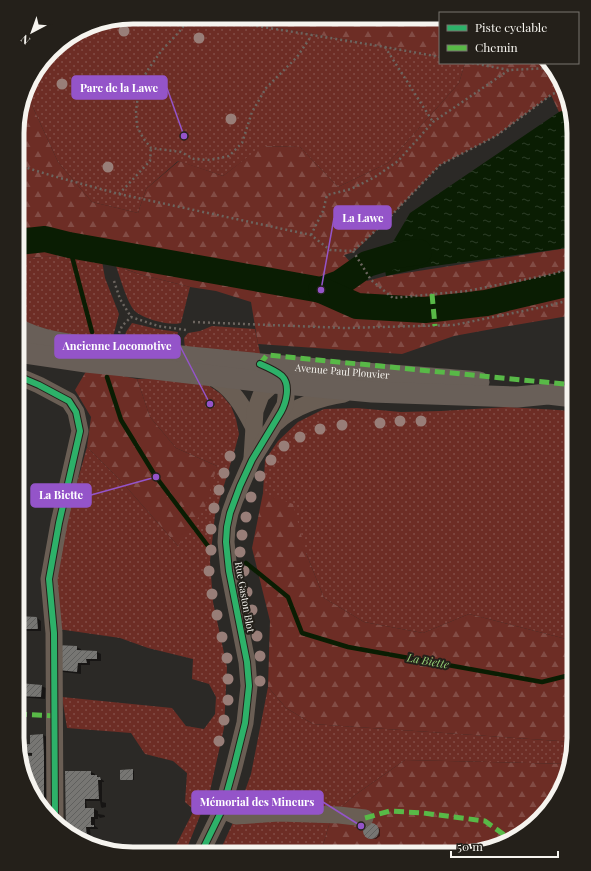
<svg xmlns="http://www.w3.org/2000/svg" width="591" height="871" font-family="'Playfair Display',serif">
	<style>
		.grass { fill: url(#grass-dots) }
		.forest { fill: url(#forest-firs) }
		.water { fill: url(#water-ripples) }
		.shadow { fill: #0007 }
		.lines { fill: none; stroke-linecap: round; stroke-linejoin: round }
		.stream { stroke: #0a1d03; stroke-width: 4.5 }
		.river { stroke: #0a1d03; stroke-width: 26 }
		.building { fill: url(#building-hatch) }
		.path { stroke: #6c655f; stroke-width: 2.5; stroke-dasharray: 2 3; stroke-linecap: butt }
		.minor { stroke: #6a5e54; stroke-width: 17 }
		.major { stroke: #695f58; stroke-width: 21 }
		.quiet { stroke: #58b947; stroke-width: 5; stroke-dasharray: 10 5; stroke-linecap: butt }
		.cycleway-casing { stroke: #24201a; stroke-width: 8 }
		.cycleway { stroke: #2db169; stroke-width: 6 }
		.tree { fill: #987e78 }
		.labels { text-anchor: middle; stroke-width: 4; stroke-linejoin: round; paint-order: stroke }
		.street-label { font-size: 10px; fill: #f6f4ef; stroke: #24201a }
		.water-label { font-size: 11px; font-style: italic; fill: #97d378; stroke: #24201a }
		.rim { fill: none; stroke: #f6f4ef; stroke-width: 5 }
		.leader { fill: none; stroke: #9454c9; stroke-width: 1.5 }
		.callout-dot { fill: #9454c9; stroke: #24201a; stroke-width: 1.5 }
		.callout { fill: #9454c9; stroke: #9454c9; stroke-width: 1.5 }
		.callout-label { font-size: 11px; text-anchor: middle; font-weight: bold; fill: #fff }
	</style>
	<defs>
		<pattern id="grass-dots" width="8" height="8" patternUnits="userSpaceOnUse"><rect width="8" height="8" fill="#6d2d25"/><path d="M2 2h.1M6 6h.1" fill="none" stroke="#824c45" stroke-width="1.8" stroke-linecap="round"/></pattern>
		<pattern id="forest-firs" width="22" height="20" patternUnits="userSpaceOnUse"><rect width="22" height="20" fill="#6d2d25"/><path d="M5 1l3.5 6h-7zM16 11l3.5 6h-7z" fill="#824c45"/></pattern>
		<pattern id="water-ripples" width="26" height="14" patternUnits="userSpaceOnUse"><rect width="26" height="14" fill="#0a1d03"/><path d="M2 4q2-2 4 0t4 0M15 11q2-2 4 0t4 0" fill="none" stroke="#2e3e28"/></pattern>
		<pattern id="building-hatch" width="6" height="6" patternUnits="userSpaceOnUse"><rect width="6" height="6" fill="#777673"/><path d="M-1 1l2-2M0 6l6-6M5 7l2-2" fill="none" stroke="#60605e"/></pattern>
	</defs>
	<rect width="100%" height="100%" fill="#2b2926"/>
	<!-- grass -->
	<g class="grass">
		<polygon points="133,17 208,17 303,32 440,57 440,63 465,63 459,83 388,163 338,187 300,147 263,146 223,176 178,161 146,189 138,213 92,202 58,162 30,101 25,96 32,75 57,46 95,23"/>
		<polygon points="89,256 102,261 105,278 119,314 112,341 80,339 18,321 18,259 41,257"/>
		<path d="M116 266 139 274 190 287 181 323C172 325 165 323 156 321 149 319 141 316 136 312 128 306 120 277 116 266Z"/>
		<polygon points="132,323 157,329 178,332 176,340 178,351 123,343 126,332"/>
		<polygon points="212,326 255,329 261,358 185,350 184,338 188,333 200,331"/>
		<polygon points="164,378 208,385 221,394 231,406 236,419 239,434 235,449 215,515 210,561 213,602 227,667 224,728 210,791 185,853 172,853 194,810 185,802 187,773 173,761 145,754 131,733 67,728 62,697 172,708 186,726 204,729 215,714 216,697 209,684 192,679 193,659 148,648 120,638 58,629 55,581 65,525 87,447 122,482 178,546 217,466 176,448 150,417 137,379"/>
		<polygon points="508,407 574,411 574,641 469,614 423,633 364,622 324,598 306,553 263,493 265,460 278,441 298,422 324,409 357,408 401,412 441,411"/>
		<polygon points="268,687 286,708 313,724 574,742 574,746 568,764 405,760 355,795 332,815 323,845 326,854 219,853 236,816 251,774"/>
	</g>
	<!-- forest -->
	<g class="forest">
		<polygon points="208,17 440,18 440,57 303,32"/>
		<polygon points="465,63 546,63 565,88 569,109 559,112 551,95 496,136 440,165 384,223 354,252 344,255 367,281 386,276 574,247 574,315 503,327 454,336 402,354 258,344 251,302 216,291 190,287 139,274 89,256 41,257 18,259 18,117 25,96 30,101 58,162 92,202 138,213 146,189 179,161 223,176 262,146 300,147 338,187 388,163 459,83"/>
		<polygon points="88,368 137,379 150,417 176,448 217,466 205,508 178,546 122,482 87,447 91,417 75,390"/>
		<polygon points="263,493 293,504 306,553 324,598 364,622 423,633 469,614 574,641 574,742 313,724 286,708 268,687 270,621 252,548"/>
		<polygon points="405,760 568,764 554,803 503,845 459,854 326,854 323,845 332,815 355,795"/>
	</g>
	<!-- water -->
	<polygon class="water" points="569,109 574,133 574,247 427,267 386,276 383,259 410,213 559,112"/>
	<!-- shadow -->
	<g class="shadow">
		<polygon points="17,617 37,618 41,621 41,631 21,631 21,635 17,635"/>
		<polygon points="76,647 81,649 81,651 97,652 101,654 101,661 90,661 90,665 81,665 81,674 63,672 59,669"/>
		<polygon points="41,686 46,688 45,699 17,697 17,689"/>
		<polygon points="43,735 47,737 48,811 26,783 22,766 25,766 33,758 33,755 22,754 20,752 19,746 31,745"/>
		<polygon points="132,770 134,771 134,780 123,780 121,779"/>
		<polygon points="91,772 95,774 95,776 97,776 104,781 104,782 102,782 102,802 106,803 106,807 102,808 101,807 100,801 86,801 87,809 94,809 98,811 98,814 104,815 105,816 105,817 100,818 98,816 98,819 95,819 95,826 98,828 98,829 90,829 91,839 86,840 67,832"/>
		<polygon points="369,824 374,824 380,829 380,836 376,839 370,839 364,834 364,829"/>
	</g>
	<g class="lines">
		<!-- stream -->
		<g class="stream">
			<polyline points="69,245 92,332"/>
			<polyline points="107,377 121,420 156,477 208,546"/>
			<polyline points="246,563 288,597 302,633 348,647 542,682 574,674"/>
		</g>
		<!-- river -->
		<g class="river">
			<polyline points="18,242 45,239 69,245 321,290 340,283 367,264 397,255 419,252"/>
			<polyline points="321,290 357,306 425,310 486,303 574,282"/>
		</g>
	</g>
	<!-- building -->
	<g class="building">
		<polygon points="17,616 37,617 38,629 17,629"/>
		<polygon points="57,645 77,646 77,650 97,651 97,659 86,659 87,663 78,663 77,672 58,670"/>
		<polygon points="19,683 42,685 41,697 17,696 17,688 18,688"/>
		<polygon points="43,734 44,755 44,807 26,783 22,765 24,765 24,756 32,756 32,753 20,752 18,745 30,744 30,735"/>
		<polygon points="133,769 133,780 120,780 120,770"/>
		<polygon points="65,771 91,771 91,775 97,775 97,777 100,777 101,780 98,780 99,799 85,799 85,808 94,808 94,817 91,817 91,825 94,825 94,827 86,827 87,837 82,838 66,832"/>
		<circle cx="371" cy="831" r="8"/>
	</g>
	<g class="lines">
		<!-- path -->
		<g class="path">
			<polyline points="188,17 185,24 179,32 162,50 147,71 139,88 136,111 137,126 143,138 151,148 181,152 194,159 210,160 229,156 242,143 252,112 266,88 297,57 312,35"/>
			<polyline points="202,17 385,47 440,57"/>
			<polyline points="385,47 433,122"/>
			<polyline points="472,63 509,70 549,68"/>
			<polyline points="18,165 53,176 119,194 150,161 151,148"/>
			<polyline points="119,194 311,235 330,250 353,251 384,223 440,165 496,136 552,94 565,90"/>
			<polyline points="311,235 323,211 327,195 351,189 375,177 398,161 433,122 509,70"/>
			<polyline points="353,251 371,280 393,298 467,291 553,274 574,267"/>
			<polyline points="114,281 120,299 131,317"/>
			<polyline points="193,322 346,328 454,325 543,307 574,299"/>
			<polyline points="119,333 122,326 131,317 158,326 186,330"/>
		</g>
		<!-- minor -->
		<g class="minor">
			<path d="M208 375C231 385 243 406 254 428"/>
			<polyline points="18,376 39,385 69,401 76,412 80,431 59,523 49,579 54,633 55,821"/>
			<path d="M276 423C292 407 322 397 344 394"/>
			<polyline points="252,458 255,411 261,395 274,383 280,378"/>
			<polyline points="222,810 236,816 279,813 339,815 365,818"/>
			<polyline points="201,853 222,810 234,767 245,723 249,686 247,662 229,571 226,542 227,527 230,513 235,499 252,460 272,428 285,405 286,397 286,384 282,377 278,374"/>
		</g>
		<!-- major -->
		<g class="major">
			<path id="s1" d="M18 329C40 341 65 344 91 347 109 349 127 350 145 352 256 365 368 373 479 382"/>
			<polyline points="18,351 25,353 86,362 154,369 274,383 372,392 517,397 548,394 574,397"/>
		</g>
		<!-- quiet -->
		<g class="quiet">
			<polyline points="432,294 435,326"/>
			<polyline points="260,364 267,355 574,385"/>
			<polyline points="17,714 55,716"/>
			<polyline points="560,786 568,752 572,752"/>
			<polyline points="365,818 390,811 423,813 485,821 510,839"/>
		</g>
		<defs>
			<g id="cycleway">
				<polyline points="18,376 39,385 69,401 76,412 80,431 59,523 49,579 54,633 55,821"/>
				<path d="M201 853 222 810 234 767 245 723 249 686 247 662 229 571 226 542 227 527 230 513 240 486 252 460 281 412C286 403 291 385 282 376 276 371 267 367 260 364"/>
			</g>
		</defs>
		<!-- cycleway casing -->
		<use href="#cycleway" class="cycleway-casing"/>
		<!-- cycleway -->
		<use href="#cycleway" class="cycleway"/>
	</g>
	<!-- trees -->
	<g class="tree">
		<circle cx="124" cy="31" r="5.5"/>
		<circle cx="199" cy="38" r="5.5"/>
		<circle cx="62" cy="84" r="5.5"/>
		<circle cx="231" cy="119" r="5.5"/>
		<circle cx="108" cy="167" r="5.5"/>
		<circle cx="400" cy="421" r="5.5"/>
		<circle cx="421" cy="421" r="5.5"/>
		<circle cx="380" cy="423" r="5.5"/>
		<circle cx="342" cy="425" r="5.5"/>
		<circle cx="320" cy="429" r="5.5"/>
		<circle cx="300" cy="437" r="5.5"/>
		<circle cx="284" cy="446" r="5.5"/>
		<circle cx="230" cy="456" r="5.5"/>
		<circle cx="271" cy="460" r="5.5"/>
		<circle cx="224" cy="473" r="5.5"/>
		<circle cx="260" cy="476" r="5.5"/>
		<circle cx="219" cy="490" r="5.5"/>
		<circle cx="251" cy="497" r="5.5"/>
		<circle cx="214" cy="508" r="5.5"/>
		<circle cx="246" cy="517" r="5.5"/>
		<circle cx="211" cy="529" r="5.5"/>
		<circle cx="242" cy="535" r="5.5"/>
		<circle cx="211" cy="550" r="5.5"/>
		<circle cx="240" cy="552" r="5.5"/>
		<circle cx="209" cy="571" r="5.5"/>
		<circle cx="244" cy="571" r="5.5"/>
		<circle cx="247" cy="592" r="5.5"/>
		<circle cx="212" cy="594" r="5.5"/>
		<circle cx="252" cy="610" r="5.5"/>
		<circle cx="217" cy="615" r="5.5"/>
		<circle cx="257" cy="636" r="5.5"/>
		<circle cx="222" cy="637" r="5.5"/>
		<circle cx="260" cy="656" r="5.5"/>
		<circle cx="227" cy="658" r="5.5"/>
		<circle cx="228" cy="679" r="5.5"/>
		<circle cx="260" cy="681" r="5.5"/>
		<circle cx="228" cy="700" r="5.5"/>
		<circle cx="224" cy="720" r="5.5"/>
		<circle cx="219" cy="741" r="5.5"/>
	</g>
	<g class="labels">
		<!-- street labels -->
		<g class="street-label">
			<text dy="4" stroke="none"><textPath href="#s1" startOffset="328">Avenue Paul Plouvier</textPath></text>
			<text transform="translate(245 597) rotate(80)" y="4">Rue Gaston Blot</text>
		</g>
		<!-- water labels -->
		<g class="water-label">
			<text transform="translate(428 661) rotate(10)" y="4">La Biette</text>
		</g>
	</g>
	<!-- crop -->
	<path d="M0 0H591V871H0ZM133 24H458A109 109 0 0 1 567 133V738A109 109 0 0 1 458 847H133A109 109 0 0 1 24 738V133A109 109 0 0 1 133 24Z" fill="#24201a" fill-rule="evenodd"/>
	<path class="rim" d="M133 24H458A109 109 0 0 1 567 133V738A109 109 0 0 1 458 847H133A109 109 0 0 1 24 738V133A109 109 0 0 1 133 24Z"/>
	<!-- callouts -->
	<path class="leader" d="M184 136L167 88M321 290L334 218M210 404L180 346M156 477L91 495M361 826L323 802"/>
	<g class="callout-dot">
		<circle cx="184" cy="136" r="4"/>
		<circle cx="321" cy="290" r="4"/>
		<circle cx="210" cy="404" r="4"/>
		<circle cx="156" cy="477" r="4"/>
		<circle cx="361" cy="826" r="4"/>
	</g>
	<g class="callout">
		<rect x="72" y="76" width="95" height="23" rx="4"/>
		<rect x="334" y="206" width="57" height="23" rx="4"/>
		<rect x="55" y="335" width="125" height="23" rx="4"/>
		<rect x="31" y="484" width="60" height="23" rx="4"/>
		<rect x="192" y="791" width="131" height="23" rx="4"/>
	</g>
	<g class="callout-label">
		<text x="119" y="92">Parc de la Lawe</text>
		<text x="363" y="222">La Lawe</text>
		<text x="117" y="350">Ancienne Locomotive</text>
		<text x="61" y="499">La Biette</text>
		<text x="257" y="806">Mémorial des Mineurs</text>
	</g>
	<!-- legend -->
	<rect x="439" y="12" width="140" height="52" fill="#24201a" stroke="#78756f"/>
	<rect x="447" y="25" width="20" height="6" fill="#2db169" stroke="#78756f"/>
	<text x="475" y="32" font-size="12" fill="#f6f4ef">Piste cyclable</text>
	<rect x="447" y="45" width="20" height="6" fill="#58b947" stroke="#78756f"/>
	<text x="475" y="52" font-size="12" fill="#f6f4ef">Chemin</text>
	<!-- north arrow -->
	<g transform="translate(32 32) rotate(221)" stroke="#24201a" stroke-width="3" paint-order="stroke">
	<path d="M0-3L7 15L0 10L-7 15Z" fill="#f6f4ef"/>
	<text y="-6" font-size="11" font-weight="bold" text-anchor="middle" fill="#f6f4ef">N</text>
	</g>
	<!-- scale -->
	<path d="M451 851v6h107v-6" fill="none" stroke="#f6f4ef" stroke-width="2"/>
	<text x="457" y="851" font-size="12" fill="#f6f4ef" stroke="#24201a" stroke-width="3" paint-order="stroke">50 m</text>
</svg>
